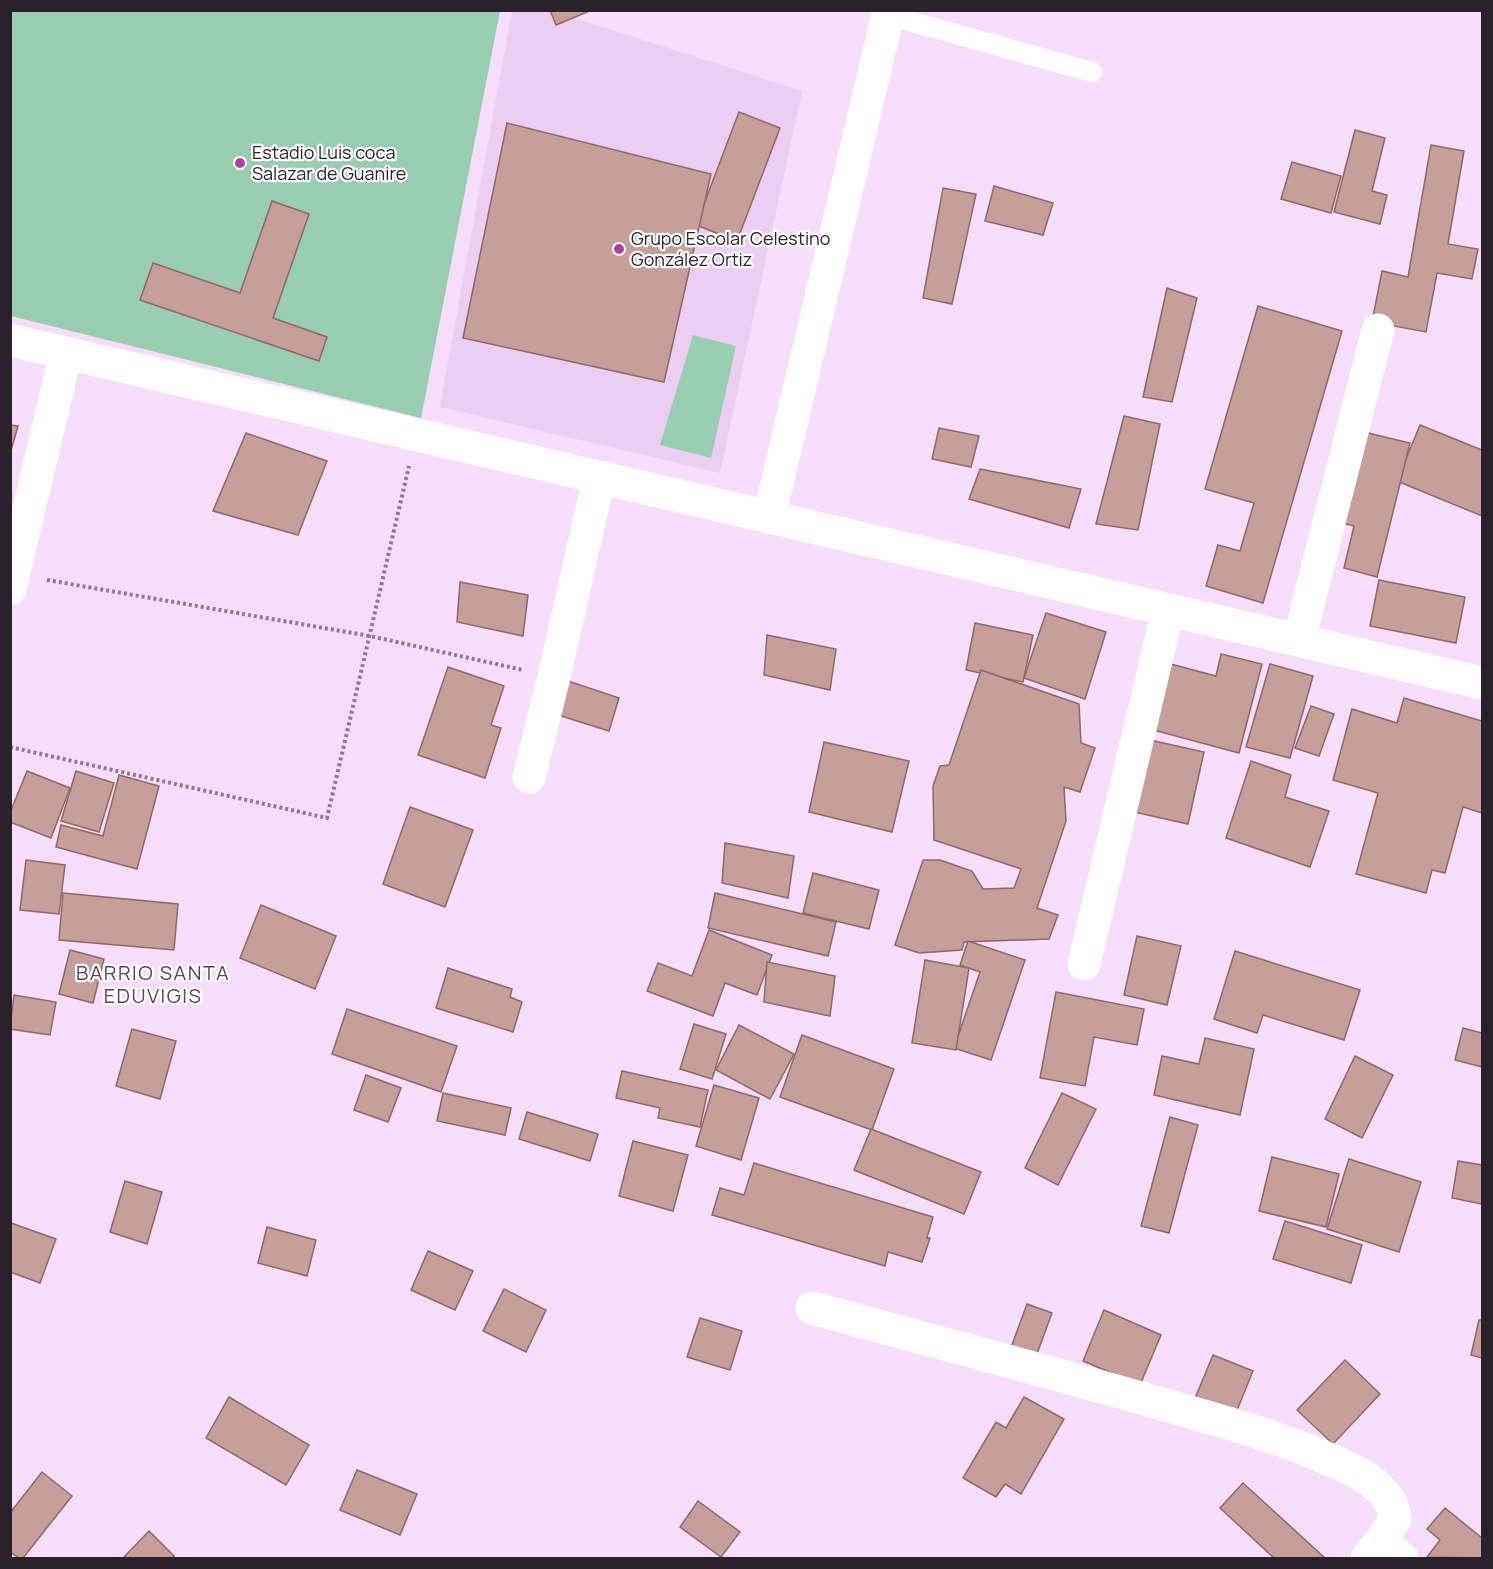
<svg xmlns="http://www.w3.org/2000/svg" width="1493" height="1569" font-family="Manrope,sans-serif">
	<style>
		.built { fill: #eccef2 }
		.green { fill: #98cdb1 }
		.building { fill: #c69f9a; stroke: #8f6a66; stroke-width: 1.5 }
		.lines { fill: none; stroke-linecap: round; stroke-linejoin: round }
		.path { stroke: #8d7c90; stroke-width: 4; stroke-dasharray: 3 3; stroke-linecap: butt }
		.service { stroke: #fff; stroke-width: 20 }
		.minor { stroke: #fff; stroke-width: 33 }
		.poi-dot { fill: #b0409c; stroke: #fff; stroke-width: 2 }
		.labels { text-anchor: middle; stroke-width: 4.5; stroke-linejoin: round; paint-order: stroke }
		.poi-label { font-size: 18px; fill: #2a212c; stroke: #fff; text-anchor: start }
		.neighbourhood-label { font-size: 20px; letter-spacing: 1.5px; fill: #59445d; stroke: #fff }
	</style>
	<rect width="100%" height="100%" fill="#f6ddfb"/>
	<!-- built -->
	<polygon class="built" points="512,11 553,11 802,91 720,473 440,407"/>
	<!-- green -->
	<g class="green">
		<polygon points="11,11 500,11 421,418 11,316"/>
		<polygon points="693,335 736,346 711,458 660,445"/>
	</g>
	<!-- building -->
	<g class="building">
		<polygon points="550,10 592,10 556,25"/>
		<polygon points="739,112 780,128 737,241 696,225"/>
		<polygon points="507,123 711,174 664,382 463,338"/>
		<polygon points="1355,130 1385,138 1372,191 1387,195 1380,224 1334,212"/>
		<polygon points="1431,145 1464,151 1448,244 1478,249 1472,279 1437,273 1426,332 1372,322 1382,271 1408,277"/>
		<polygon points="1292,162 1341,176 1331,213 1281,199"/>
		<polygon points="994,186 1053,203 1043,235 985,221"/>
		<polygon points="943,188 976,194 952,304 923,298"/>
		<polygon points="272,201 309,214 273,318 327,337 319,361 140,300 153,263 240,293"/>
		<polygon points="1167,288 1197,298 1172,402 1143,397"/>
		<polygon points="1258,306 1342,331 1263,603 1206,586 1218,545 1240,551 1254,503 1205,489"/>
		<polygon points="1124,416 1160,424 1138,530 1096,524"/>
		<polygon points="10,425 18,426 10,454"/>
		<polygon points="1420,425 1482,450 1482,516 1397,481"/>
		<polygon points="939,428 979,436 971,467 932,459"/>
		<polygon points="1364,432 1410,443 1377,577 1344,568 1354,526 1342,523"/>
		<polygon points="246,433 327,461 298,535 213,511"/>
		<polygon points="980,469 1081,489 1069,528 969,499"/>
		<polygon points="1379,580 1465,597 1456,643 1370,626"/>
		<polygon points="460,582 528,595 523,636 457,622"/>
		<polygon points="1046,613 1106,632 1085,699 1024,678"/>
		<polygon points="975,623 1033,635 1023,682 966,670"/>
		<polygon points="767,635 836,649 830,690 764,675"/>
		<polygon points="1221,654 1262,664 1239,753 1146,728 1163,662 1216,676"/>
		<polygon points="1270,664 1313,676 1290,758 1246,747"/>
		<polygon points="448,667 504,686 491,725 501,728 485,778 418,755"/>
		<polygon points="981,670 1079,704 1081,743 1095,748 1080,792 1064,787 1066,821 1037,908 1058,915 1049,939 964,942 962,950 919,953 895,945 923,860 940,860 972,871 983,889 1014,888 1021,869 934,840 933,786 940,766 949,765"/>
		<polygon points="568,681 619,698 609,731 558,715"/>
		<polygon points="1404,698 1482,721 1482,813 1463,807 1445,873 1432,870 1426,893 1356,874 1378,793 1333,780 1352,709 1397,723"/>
		<polygon points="1311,706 1334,714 1319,756 1295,748"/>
		<polygon points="1141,738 1204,752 1188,824 1125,810"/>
		<polygon points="824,742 909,761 892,832 809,812"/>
		<polygon points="1251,761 1291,775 1285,797 1329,811 1310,867 1226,838"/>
		<polygon points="27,771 70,788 51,838 10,822 10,813"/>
		<polygon points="76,771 114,783 99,832 61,821"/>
		<polygon points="119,775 159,786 137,869 56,847 61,825 103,836"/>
		<polygon points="410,807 473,830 445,907 383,884"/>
		<polygon points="725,843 794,856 788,898 722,883"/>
		<polygon points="26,860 65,865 59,914 20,910"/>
		<polygon points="813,873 879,890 869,929 803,913"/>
		<polygon points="63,893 178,904 174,950 59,940"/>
		<polygon points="715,893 836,922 828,956 708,928"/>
		<polygon points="261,905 336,936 315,989 240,958"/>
		<polygon points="709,930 772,955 757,995 725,983 713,1016 647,991 658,963 692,976"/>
		<polygon points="1137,936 1181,946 1167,1005 1124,995"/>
		<polygon points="968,941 1025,960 991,1060 954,1048 980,972 960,965"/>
		<polygon points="70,950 104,959 93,1003 59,994"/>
		<polygon points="1235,951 1360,990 1344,1040 1263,1015 1257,1033 1214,1019"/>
		<polygon points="925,960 969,968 956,1050 912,1043"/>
		<polygon points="767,962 835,976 830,1016 764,1002"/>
		<polygon points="448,968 512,989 510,997 522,1002 513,1032 436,1008"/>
		<polygon points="1056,992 1144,1009 1137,1045 1094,1037 1085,1086 1040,1078"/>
		<polygon points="14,995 56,1002 50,1035 10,1029"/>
		<polygon points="347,1009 457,1046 441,1092 332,1054"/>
		<polygon points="694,1024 726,1034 712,1079 680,1069"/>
		<polygon points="739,1025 794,1054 770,1099 716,1070"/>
		<polygon points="1463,1028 1482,1033 1482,1067 1455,1060"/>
		<polygon points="132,1029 176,1041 160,1099 116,1086"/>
		<polygon points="802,1035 894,1069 872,1130 780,1097"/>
		<polygon points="1205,1038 1254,1049 1240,1115 1154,1095 1162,1056 1199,1064"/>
		<polygon points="1355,1056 1393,1075 1362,1138 1325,1119"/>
		<polygon points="622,1071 708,1090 700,1127 658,1118 660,1108 616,1098"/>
		<polygon points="366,1075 401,1088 388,1122 354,1110"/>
		<polygon points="714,1085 759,1098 741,1160 696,1146"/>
		<polygon points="443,1093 511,1108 505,1135 437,1121"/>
		<polygon points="1062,1093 1096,1109 1058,1185 1025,1168"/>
		<polygon points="527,1112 598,1134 590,1161 519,1139"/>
		<polygon points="1170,1117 1198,1125 1169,1233 1141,1226"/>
		<polygon points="871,1129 981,1172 964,1214 854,1170"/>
		<polygon points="633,1141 688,1155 673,1211 619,1196"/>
		<polygon points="1272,1157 1339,1174 1326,1227 1259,1211"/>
		<polygon points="1349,1159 1421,1182 1399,1252 1327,1229"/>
		<polygon points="1458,1161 1482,1165 1482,1204 1452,1198"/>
		<polygon points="754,1163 933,1217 927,1238 930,1238 922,1262 888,1252 885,1266 712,1215 720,1188 744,1195"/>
		<polygon points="125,1181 162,1192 147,1244 110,1232"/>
		<polygon points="1285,1221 1362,1245 1351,1283 1273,1259"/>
		<polygon points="11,1223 56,1239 40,1283 10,1272"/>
		<polygon points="267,1227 316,1240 307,1276 258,1263"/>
		<polygon points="428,1251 473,1271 455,1310 411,1290"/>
		<polygon points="504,1289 546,1310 526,1352 483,1331"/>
		<polygon points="1027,1304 1052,1313 1034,1362 1009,1353"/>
		<polygon points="1104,1310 1161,1335 1140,1385 1083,1361"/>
		<polygon points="700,1318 742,1331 730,1370 687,1357"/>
		<polygon points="1479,1320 1482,1320 1482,1358 1471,1355"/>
		<polygon points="1213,1355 1253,1371 1233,1420 1193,1403"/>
		<polygon points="1345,1360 1380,1394 1333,1444 1297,1410"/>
		<polygon points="229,1397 309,1445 286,1485 206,1438"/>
		<polygon points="1024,1397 1064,1419 1021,1494 1005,1484 996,1497 963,1478 996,1422 1006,1428"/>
		<polygon points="357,1470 417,1494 400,1535 340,1510"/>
		<polygon points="42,1472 72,1496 23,1558 19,1558 10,1552 10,1513"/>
		<polygon points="1243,1483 1325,1558 1274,1558 1220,1508"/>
		<polygon points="698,1501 740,1532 721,1557 680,1527"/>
		<polygon points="1445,1508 1482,1538 1482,1558 1427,1557 1440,1540 1427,1529"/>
		<polygon points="149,1531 174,1556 172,1558 123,1558"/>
	</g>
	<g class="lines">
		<!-- path -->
		<g class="path">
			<polyline points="47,580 370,636 523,670"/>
			<polyline points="10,747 327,818 409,466"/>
		</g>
		<!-- service -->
		<polyline class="service" points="887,15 1092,72"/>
		<!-- minor -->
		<g class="minor">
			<polyline points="10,340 1482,683"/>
			<polyline points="769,517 889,10"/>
			<polyline points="10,589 66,353"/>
			<polyline points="1299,640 1378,330"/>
			<polyline points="529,777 554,677 599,478"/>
			<polyline points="1084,964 1168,610"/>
			<path d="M812 1308C933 1341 1055 1373 1176 1408 1224 1422 1273 1435 1319 1455 1336 1462 1353 1469 1368 1479 1383 1490 1393 1500 1395 1519L1381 1541 1367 1558"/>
			<polyline points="1381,1541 1402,1558"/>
		</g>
	</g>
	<!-- markers -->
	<g class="poi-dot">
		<circle cx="240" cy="163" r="6"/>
		<circle cx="619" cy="249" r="6"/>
	</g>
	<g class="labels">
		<!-- poi labels -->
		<g class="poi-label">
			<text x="252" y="159">Estadio Luis coca<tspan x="252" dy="21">Salazar de Guanire</tspan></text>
			<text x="631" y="245">Grupo Escolar Celestino<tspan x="631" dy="21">González Ortiz</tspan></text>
		</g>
		<!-- neighbourhood labels -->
		<g class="neighbourhood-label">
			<text x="153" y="980">BARRIO SANTA<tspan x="153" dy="23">EDUVIGIS</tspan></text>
		</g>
	</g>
	<!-- border -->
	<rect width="1493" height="1569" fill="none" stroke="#2a212c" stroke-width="24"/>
</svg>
